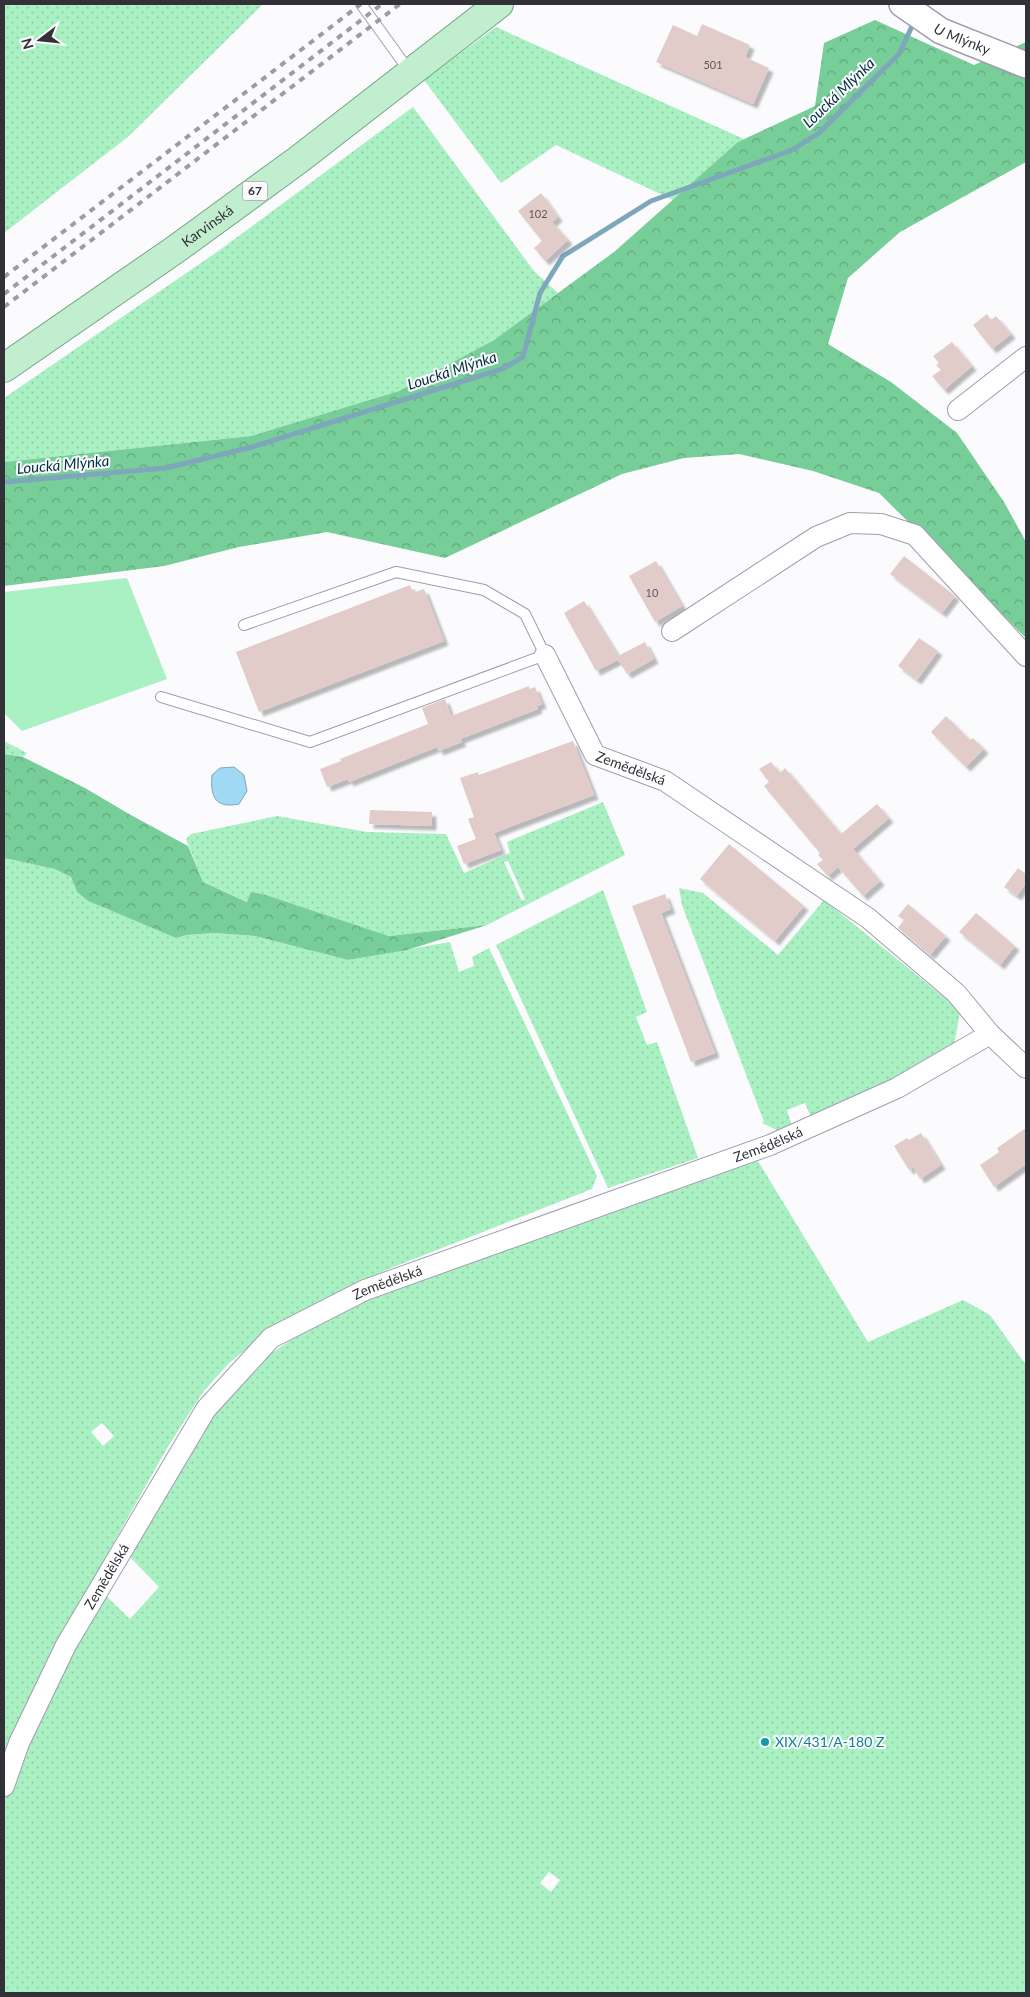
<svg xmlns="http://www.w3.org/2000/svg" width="1030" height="1997" font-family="Lato,sans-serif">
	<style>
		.grass { fill: url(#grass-dots); fill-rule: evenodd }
		.forest { fill: url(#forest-crowns) }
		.pitch { fill: #a9f0c2 }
		.water { fill: #9fd9f3; stroke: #7ea7bb }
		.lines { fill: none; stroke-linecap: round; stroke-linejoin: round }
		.stream { stroke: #7ea7bb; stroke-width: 5 }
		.building { fill: #e2ccc9; filter: url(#shadow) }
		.service-casing { stroke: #a19dae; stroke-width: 12 }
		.minor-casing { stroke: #a19dae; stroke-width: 22 }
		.tertiary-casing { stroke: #a19dae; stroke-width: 28 }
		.primary-casing { stroke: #74a585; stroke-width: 30 }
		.service { stroke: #fff; stroke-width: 10 }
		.minor { stroke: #fff; stroke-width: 20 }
		.tertiary { stroke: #fff; stroke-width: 25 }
		.primary { stroke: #c1eecf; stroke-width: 28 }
		.rail { stroke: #9d9ca1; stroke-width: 4; stroke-dasharray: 6 6; stroke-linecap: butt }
		.culture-dot { fill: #0f9aa8; stroke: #fbfbfe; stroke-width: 2 }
		.labels { text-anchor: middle; stroke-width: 4; stroke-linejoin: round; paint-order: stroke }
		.number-label { font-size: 11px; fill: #5e585c }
		.shield { fill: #fbfbfe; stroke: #6e6e73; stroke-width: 1 }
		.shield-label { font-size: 12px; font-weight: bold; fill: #323138 }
		.street-label { font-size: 14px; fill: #323138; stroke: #fbfbfe }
		.culture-label { font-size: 14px; fill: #0d838f; stroke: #fbfbfe; text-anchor: start }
		.water-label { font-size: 15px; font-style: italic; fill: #003041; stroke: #fbfbfe }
	</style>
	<defs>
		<pattern id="grass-dots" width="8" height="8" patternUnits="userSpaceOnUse" patternTransform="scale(1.25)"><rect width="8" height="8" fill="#a9f0c2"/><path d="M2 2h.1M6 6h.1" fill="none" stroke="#92cea7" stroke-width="1.8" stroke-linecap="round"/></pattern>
		<pattern id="forest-crowns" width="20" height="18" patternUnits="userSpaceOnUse" patternTransform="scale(1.25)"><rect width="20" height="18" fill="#77ce98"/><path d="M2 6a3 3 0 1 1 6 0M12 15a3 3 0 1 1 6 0" fill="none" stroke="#62a87d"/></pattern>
		<filter id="shadow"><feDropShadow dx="4.5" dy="4.5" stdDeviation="1" flood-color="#0004"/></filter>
	</defs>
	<rect width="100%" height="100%" fill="#fbfbfe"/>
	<!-- grass -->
	<g class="grass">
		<polygon points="4,4 263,4 129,136 4,233"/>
		<polygon points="496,27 744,139 673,200 556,145 501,183 424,80"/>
		<polygon points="413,107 534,271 558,293 494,340 399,391 251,436 4,462 4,398 217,252"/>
		<polygon points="4,741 27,753 23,757 4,754"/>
		<path d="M603 802 625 855 487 925 389 936 266 895 248 902 203 882 186 839 191 834 277 816 367 832 446 834 464 873 510 853 507 842ZM508 861 525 899 522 901 504 862Z"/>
		<path d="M4 858 56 869 71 877 77 892 88 901 176 938 187 935 215 933 255 936 348 960 450 942 459 972 474 966 472 957 489 948 597 1176 592 1189 386 1270 342 1291 259 1339 229 1363 203 1392 167 1448 56 1645 4 1754ZM102 1423 114 1436 103 1446 91 1432Z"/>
		<polygon points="679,888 703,893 778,955 824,900 950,1002 960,1012 954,1046 851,1104 812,1120 805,1103 787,1110 793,1129 779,1131 762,1123 764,1122 682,905"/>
		<polygon points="603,890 647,1012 636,1017 647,1045 657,1042 698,1158 608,1188 496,945"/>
		<path d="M758 1161 868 1342 963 1300 990 1315 1026 1365V1993H4V1793L101 1591 130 1619 159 1587 123 1550 214 1406 254 1365 322 1319 411 1276 558 1222ZM549 1872 560 1880 551 1892 540 1883Z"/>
	</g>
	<!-- forest -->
	<g class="forest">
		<polygon points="875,20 974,65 1026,42 1026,162 900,232 848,278 828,344 891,382 957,433 1004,502 1026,542 1026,638 879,493 813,471 739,454 684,458 622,474 445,558 327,532 239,547 164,566 4,586 4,462 251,436 399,391 494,340 614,252 738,142 815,106 824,43"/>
		<polygon points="4,754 23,757 85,788 129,814 188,846 203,882 247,902 251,892 266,895 389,936 487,925 407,950 348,960 255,936 215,933 187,935 176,938 88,901 77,892 71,877 55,869 4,858"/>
	</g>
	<!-- pitch -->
	<polygon class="pitch" points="127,578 167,679 22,731 4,713 4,592"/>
	<!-- water -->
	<path class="water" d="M234 767 244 775 247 791 239 804C215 809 210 796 212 775L220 768Z"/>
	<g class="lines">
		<!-- stream -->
		<polyline class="stream" points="4,482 166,468 252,447 502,369 523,357 540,293 563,256 651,201 792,150 819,133 899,54 914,22"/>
	</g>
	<!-- building -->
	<g class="building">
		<polygon points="702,24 750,45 745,57 769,68 753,104 656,62 673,25 697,36"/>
		<polygon points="541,193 558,217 552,222 568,240 545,261 534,248 542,241 518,211"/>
		<polygon points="987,314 991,320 996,316 1011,334 992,349 973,325"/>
		<polygon points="952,342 972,366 944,390 932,376 941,370 936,365 939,363 933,356"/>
		<polygon points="904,556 955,596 942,613 890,574"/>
		<polygon points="656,561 682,606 655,622 629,576"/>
		<polygon points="410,585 413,593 424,589 444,641 259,712 236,652"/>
		<polygon points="584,601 618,656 645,642 654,659 627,674 618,660 596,671 564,613"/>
		<polygon points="919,638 938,651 917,680 898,666"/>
		<polygon points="529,686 529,689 535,687 542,704 537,706 538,709 460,739 462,742 439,751 437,747 349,782 348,779 327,787 320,769 341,761 340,759 428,724 422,708 445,699 451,716"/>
		<polygon points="946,716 970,740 973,738 984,749 966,767 931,732"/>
		<polygon points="573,741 594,795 494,833 501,850 464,864 457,846 476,839 468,819 474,817 460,778 478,772 479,775"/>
		<polygon points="771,762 780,773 785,768 841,834 877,804 889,818 853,849 880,881 863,896 838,867 828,876 817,864 823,860 818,855 820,853 764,786 769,782 759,769"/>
		<polygon points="370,810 432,812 432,826 369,824"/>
		<polygon points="729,844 804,906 775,941 700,879"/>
		<polygon points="1018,868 1026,874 1026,883 1017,896 1004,887"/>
		<polygon points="665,894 671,909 661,913 715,1053 691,1062 632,906"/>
		<polygon points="908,904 946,936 930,955 898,928 904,920 898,916"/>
		<polygon points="976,913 1015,946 1000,965 959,932"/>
		<polygon points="1026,1128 1026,1164 994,1187 980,1165 999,1152 997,1148"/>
		<polygon points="921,1133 941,1165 920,1179 913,1167 909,1170 894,1146 907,1138 909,1140"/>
	</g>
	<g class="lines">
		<defs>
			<g id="service">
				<polyline points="361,4 410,72"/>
				<polyline points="161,697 310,742 545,655 525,614 484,590 396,572 244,625"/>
			</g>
			<g id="minor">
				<polyline points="958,410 1026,357"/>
				<polyline points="672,631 816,537 850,523 881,524 915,535 1026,656"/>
				<path id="s1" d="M545 655 595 755 665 781 868 918 956 993 990 1034 1026 1068"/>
				<path id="s2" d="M4 1786 19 1743 66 1645 206 1409 271 1338 365 1290 770 1145 897 1088 990 1034"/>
			</g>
			<g id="tertiary">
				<path id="s3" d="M902 4 941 31 1026 65"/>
			</g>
			<g id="primary">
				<path id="s4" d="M4 368 176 249 298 160 499 4"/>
			</g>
		</defs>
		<!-- service casing -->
		<use href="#service" class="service-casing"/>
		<!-- minor casing -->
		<use href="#minor" class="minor-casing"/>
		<!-- tertiary casing -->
		<use href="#tertiary" class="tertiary-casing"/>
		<!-- primary casing -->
		<use href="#primary" class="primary-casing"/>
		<!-- service -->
		<use href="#service" class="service"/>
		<!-- minor -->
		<use href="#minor" class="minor"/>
		<!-- tertiary -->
		<use href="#tertiary" class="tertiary"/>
		<!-- primary -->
		<use href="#primary" class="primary"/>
		<!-- rail -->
		<g class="rail">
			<polyline points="4,277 361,4"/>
			<polyline points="4,294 382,4"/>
			<polyline points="4,307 400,4"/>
		</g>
	</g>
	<!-- markers -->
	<circle class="culture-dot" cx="765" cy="1742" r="5"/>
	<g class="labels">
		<!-- number labels -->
		<g class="number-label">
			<text x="713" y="69">501</text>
			<text x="538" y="218">102</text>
			<text x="652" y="597">10</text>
		</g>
		<!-- shield labels -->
		<rect class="shield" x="242.5" y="181.5" width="25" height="19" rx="4"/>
		<g class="shield-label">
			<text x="255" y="195">67</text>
		</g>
		<!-- street labels -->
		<g class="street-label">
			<text dy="5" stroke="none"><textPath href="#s3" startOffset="70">U Mlýnky</textPath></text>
			<text dy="5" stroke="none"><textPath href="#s4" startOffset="248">Karvinská</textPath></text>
			<text dy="5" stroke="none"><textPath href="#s1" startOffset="150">Zemědělská</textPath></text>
			<text dy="5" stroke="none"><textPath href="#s2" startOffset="1059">Zemědělská</textPath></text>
			<text dy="5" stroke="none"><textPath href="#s2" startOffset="654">Zemědělská</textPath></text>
			<text dy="5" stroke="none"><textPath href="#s2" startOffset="234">Zemědělská</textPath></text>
		</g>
		<!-- culture labels -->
		<g class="culture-label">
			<text x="775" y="1747">XIX/431/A-180 Z</text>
		</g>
		<!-- water labels -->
		<g class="water-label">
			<text transform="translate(839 93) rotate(-44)" y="5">Loucká Mlýnka</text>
			<text transform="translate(452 371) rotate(-18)" y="5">Loucká Mlýnka</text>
			<text transform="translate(63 465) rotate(-5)" y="5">Loucká Mlýnka</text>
		</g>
	</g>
	<!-- border -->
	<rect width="1030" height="1997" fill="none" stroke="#323138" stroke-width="10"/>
	<!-- north arrow -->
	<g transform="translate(40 40) rotate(254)" stroke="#fbfbfe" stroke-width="4" paint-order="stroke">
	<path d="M0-4L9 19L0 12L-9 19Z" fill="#323138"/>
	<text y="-8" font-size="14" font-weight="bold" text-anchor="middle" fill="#323138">N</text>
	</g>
</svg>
